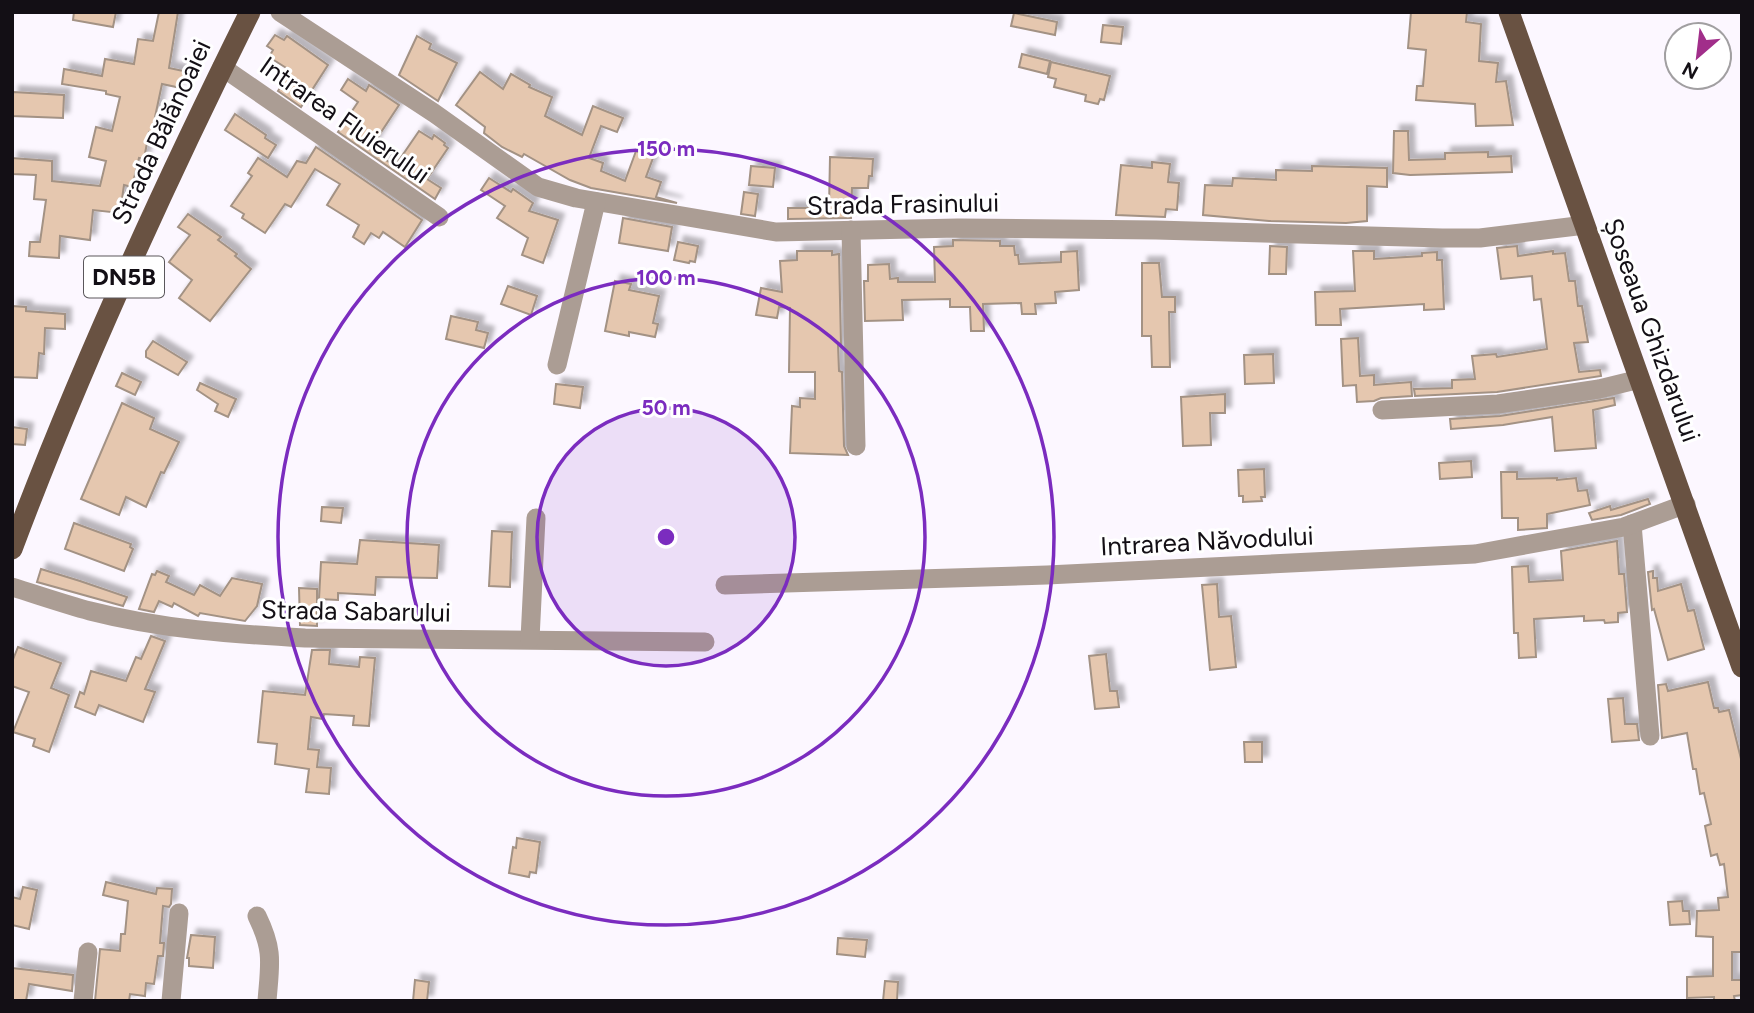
<svg xmlns="http://www.w3.org/2000/svg" width="1754" height="1013" font-family="Figtree,sans-serif">
	<style>
		.building { fill: #e5c7af; stroke: #a39284; stroke-width: 2; filter: url(#shadow) }
		.lines { fill: none; stroke-linecap: round; stroke-linejoin: round }
		.minor { stroke: #ab9d94; stroke-width: 19 }
		.major { stroke: #695242; stroke-width: 21 }
		.ring { fill: none; stroke: #7b2cbf; stroke-width: 3.5 }
		.labels { text-anchor: middle; stroke-width: 6; stroke-linejoin: round; paint-order: stroke }
		.shield { fill: #fff; stroke: #5a575b; stroke-width: 2 }
		.shield-label { font-size: 24px; font-weight: bold; fill: #130f15 }
		.street-label { font-size: 26px; fill: #130f15; stroke: #fff }
		.centre { fill: #7b2cbf; stroke: #fff; stroke-width: 3.5 }
		.ring-label { font-size: 21px; text-anchor: middle; font-weight: bold; fill: #7b2cbf; stroke: #fff; stroke-width: 6; stroke-linejoin: round; paint-order: stroke }
	</style>
	<defs>
		<filter id="shadow"><feDropShadow dx="6" dy="-6" stdDeviation="2" flood-color="#0004"/></filter>
	</defs>
	<rect width="100%" height="100%" fill="#fcf7ff"/>
	<!-- building -->
	<g class="building">
		<polygon points="74,12 116,12 113,27 73,20"/>
		<polygon points="159,12 178,12 169,68 188,72 181,88 162,84 155,117 162,119 158,134 149,132 144,159 139,158 132,187 124,185 120,213 93,210 90,240 60,236 59,258 29,256 30,242 40,242 46,200 34,199 36,175 12,174 12,158 52,161 52,181 100,186 106,161 89,157 96,127 112,131 120,97 106,94 106,91 62,84 64,69 102,76 105,59 134,64 138,39 153,41"/>
		<polygon points="1411,12 1467,12 1466,22 1481,24 1479,61 1498,63 1496,82 1506,81 1513,125 1476,126 1475,104 1416,100 1417,86 1423,86 1426,50 1408,48"/>
		<polygon points="1014,13 1057,22 1055,35 1011,26"/>
		<polygon points="1103,25 1123,27 1121,44 1101,42"/>
		<polygon points="275,35 284,40 287,36 328,65 301,107 278,91 291,71 269,57 273,50 267,46"/>
		<polygon points="417,36 431,44 429,49 457,63 438,101 399,75"/>
		<polygon points="1022,54 1050,61 1047,74 1019,67"/>
		<polygon points="1051,62 1110,76 1104,100 1100,99 1098,104 1085,101 1086,95 1054,87 1056,79 1048,77"/>
		<polygon points="480,72 503,89 511,74 530,85 529,87 552,97 545,116 582,135 593,106 623,118 617,132 601,126 589,158 603,163 601,171 625,181 636,151 653,158 646,177 661,182 656,197 677,203 591,188 570,180 524,154 522,157 502,147 484,133 485,127 456,105"/>
		<polygon points="348,79 366,91 369,85 399,105 370,149 395,166 419,131 432,139 434,135 445,143 444,145 448,148 427,179 441,188 435,199 338,132 358,102 341,90"/>
		<polygon points="13,92 64,95 63,118 12,116"/>
		<polygon points="235,114 266,135 265,138 276,145 268,158 225,130"/>
		<polygon points="1394,131 1408,131 1409,160 1445,159 1445,153 1488,152 1488,157 1511,156 1512,172 1410,175 1393,173"/>
		<polygon points="316,147 422,220 405,247 383,232 379,238 371,233 364,244 353,237 359,225 327,205 340,184 315,169 291,207 285,204 265,233 242,218 244,214 231,206 252,176 248,173 258,158 287,177 297,161 306,163"/>
		<polygon points="830,157 873,159 872,176 869,176 868,188 852,188 851,218 788,219 788,208 829,208"/>
		<polygon points="1152,162 1170,164 1168,182 1179,183 1177,210 1166,209 1165,217 1116,215 1121,165 1152,168"/>
		<polygon points="751,166 775,168 773,187 749,185"/>
		<polygon points="1312,166 1387,168 1387,187 1367,186 1367,221 1346,223 1269,221 1203,215 1205,185 1232,186 1233,178 1276,180 1276,170 1312,171"/>
		<polygon points="489,178 511,192 513,189 533,203 529,211 558,220 543,263 522,255 528,238 497,218 505,206 481,190"/>
		<polygon points="744,192 758,194 755,216 741,214"/>
		<polygon points="188,214 221,237 218,240 237,254 235,256 251,269 210,321 179,298 192,280 169,262 190,235 178,227"/>
		<polygon points="623,218 672,227 668,251 619,243"/>
		<polygon points="953,240 1000,241 1000,246 1014,246 1015,255 1018,255 1019,264 1061,262 1061,252 1077,251 1079,290 1055,292 1056,303 1035,304 1036,314 1022,314 1021,303 983,304 984,331 971,331 970,307 950,307 950,299 902,300 903,320 865,321 864,281 868,281 868,265 889,264 890,279 898,278 898,282 935,282 934,247 953,246"/>
		<polygon points="678,242 698,246 695,262 690,261 689,263 674,260"/>
		<polygon points="1270,246 1287,247 1286,274 1269,274"/>
		<polygon points="1517,246 1518,256 1553,251 1553,254 1565,253 1569,281 1575,281 1578,306 1582,306 1588,342 1574,343 1579,372 1600,370 1601,376 1497,392 1415,396 1414,389 1452,388 1452,380 1475,379 1472,356 1496,354 1497,357 1547,349 1541,299 1534,300 1532,276 1501,279 1497,248"/>
		<polygon points="797,251 832,251 832,255 839,254 841,345 838,345 839,371 842,372 844,446 848,455 790,453 792,406 800,407 800,398 815,399 815,372 789,372 790,308 779,307 777,318 756,315 761,288 782,292 780,261 797,260"/>
		<polygon points="1353,251 1374,251 1374,259 1422,256 1422,253 1437,252 1437,260 1442,260 1444,309 1424,310 1424,304 1340,309 1341,325 1316,325 1315,292 1355,291"/>
		<polygon points="1142,263 1159,263 1162,297 1175,297 1175,312 1169,312 1170,367 1152,367 1151,336 1142,336"/>
		<polygon points="615,281 631,284 629,290 659,296 653,323 658,324 655,337 629,332 629,336 605,331"/>
		<polygon points="508,286 537,296 531,315 501,304"/>
		<polygon points="12,306 26,307 26,311 65,314 65,329 45,328 44,354 39,353 37,378 12,377"/>
		<polygon points="451,316 478,322 476,330 488,333 484,348 446,339"/>
		<polygon points="1358,338 1360,376 1374,375 1374,385 1411,382 1412,396 1381,398 1374,401 1357,402 1356,385 1343,386 1341,339"/>
		<polygon points="153,341 187,362 178,375 146,357 146,351"/>
		<polygon points="1273,354 1274,383 1245,384 1244,355"/>
		<polygon points="122,373 141,382 135,395 116,386"/>
		<polygon points="200,383 236,399 228,417 215,411 218,404 197,390"/>
		<polygon points="556,384 583,387 580,408 554,404"/>
		<polygon points="1225,394 1225,413 1210,413 1211,445 1183,446 1181,397"/>
		<polygon points="1614,398 1615,405 1593,410 1596,448 1555,451 1552,417 1503,425 1451,429 1450,419 1500,416"/>
		<polygon points="122,403 154,418 150,429 179,442 164,473 161,472 146,507 126,497 119,515 81,499"/>
		<polygon points="12,427 27,429 25,445 12,444"/>
		<polygon points="1471,461 1472,477 1440,479 1439,463"/>
		<polygon points="1264,469 1265,497 1261,497 1262,501 1243,502 1243,496 1239,496 1238,470"/>
		<polygon points="1501,472 1517,472 1517,479 1557,478 1557,480 1576,478 1578,491 1587,490 1590,505 1547,514 1547,528 1518,530 1518,518 1502,518"/>
		<polygon points="1648,499 1650,504 1621,515 1592,520 1589,513 1610,506 1611,510"/>
		<polygon points="322,507 343,508 341,523 321,521"/>
		<polygon points="74,523 131,544 130,547 133,549 124,571 65,549"/>
		<polygon points="492,531 512,532 510,587 489,586"/>
		<polygon points="360,540 439,545 437,578 376,577 375,595 338,593 338,600 319,599 321,562 357,564"/>
		<polygon points="1617,541 1619,574 1624,574 1627,612 1618,613 1618,622 1605,623 1604,620 1584,621 1584,616 1534,619 1536,657 1519,658 1518,633 1514,633 1512,567 1528,566 1529,582 1563,580 1561,551"/>
		<polygon points="41,569 80,581 127,597 123,606 37,582"/>
		<polygon points="157,571 169,576 166,582 194,595 200,585 220,596 232,578 262,584 257,606 245,621 200,613 198,616 174,603 172,607 159,601 154,612 139,609 152,574 155,575"/>
		<polygon points="1653,571 1653,578 1657,578 1658,591 1681,584 1688,611 1694,610 1704,649 1668,660 1654,609 1652,610 1648,572"/>
		<polygon points="1217,584 1219,617 1231,616 1236,667 1210,670 1202,585"/>
		<polygon points="299,588 317,589 317,626 300,625"/>
		<polygon points="151,636 165,641 145,689 155,692 143,722 99,705 95,715 75,707 80,692 84,694 91,671 126,681 136,657 141,659"/>
		<polygon points="18,647 61,663 51,688 69,695 49,752 33,746 35,739 13,732 29,692 12,686 12,662"/>
		<polygon points="312,650 330,650 329,664 359,667 360,657 375,658 369,726 353,725 354,716 324,714 323,719 311,717 308,749 319,750 317,767 331,768 329,794 306,792 309,769 275,764 277,744 258,742 263,691 305,695"/>
		<polygon points="1106,654 1110,691 1117,691 1119,707 1095,709 1089,656"/>
		<polygon points="1708,682 1714,708 1718,708 1719,712 1729,710 1742,763 1742,952 1732,952 1732,980 1742,980 1742,995 1734,996 1735,1001 1714,1001 1714,997 1687,998 1687,977 1713,976 1713,937 1696,936 1697,911 1719,910 1718,898 1728,897 1724,864 1720,865 1717,854 1711,856 1705,826 1711,824 1704,793 1700,794 1696,769 1693,769 1687,733 1662,738 1658,685 1666,684 1668,691"/>
		<polygon points="1623,698 1625,724 1637,724 1639,740 1612,742 1608,699"/>
		<polygon points="1244,742 1262,742 1262,762 1245,762"/>
		<polygon points="517,838 540,842 536,873 530,872 529,877 509,873 513,847 516,848"/>
		<polygon points="106,882 156,894 157,888 172,889 171,904 169,907 163,906 160,943 164,943 163,956 158,956 154,984 146,983 145,996 130,994 129,1001 95,1001 100,949 120,951 121,934 125,934 128,901 103,895"/>
		<polygon points="23,887 37,890 29,929 12,925 12,897 20,899"/>
		<polygon points="1682,901 1683,911 1689,911 1690,924 1670,925 1668,902"/>
		<polygon points="191,935 215,937 213,968 189,966 189,958 187,958"/>
		<polygon points="838,938 867,940 865,957 837,954"/>
		<polygon points="12,968 73,975 72,991 29,984 26,1001 12,1001"/>
		<polygon points="415,980 429,982 427,1001 413,1001"/>
		<polygon points="885,981 898,982 897,1001 883,1001"/>
	</g>
	<g class="lines">
		<!-- minor -->
		<g class="minor">
			<polyline points="280,12 434,113 538,187 576,198 776,232 958,228 1156,230 1442,238 1480,238 1585,225"/>
			<polyline points="222,67 439,217"/>
			<polyline points="851,230 856,446"/>
			<polyline points="557,365 596,202"/>
			<polyline points="1382,410 1498,404 1599,389 1640,379"/>
			<polyline points="1632,524 1650,736"/>
			<polyline points="725,585 1047,575 1475,554 1624,527 1686,504"/>
			<path d="M12 587C38 595 64 604 90 611 160 629 233 634 305 638L705 642"/>
			<polyline points="530,639 536,518"/>
			<path d="M257 916C274 951 270 963 267 1001"/>
			<polyline points="83,1001 88,952"/>
			<polyline points="171,1001 179,913"/>
		</g>
		<!-- major -->
		<g class="major">
			<polyline points="1509,12 1742,667"/>
			<path d="M12 549C81 365 163 187 250 12"/>
		</g>
	</g>
	<!-- distance rings -->
	<circle cx="666" cy="537" r="129" fill="#7b2cbf" fill-opacity=".12"/>
	<g class="ring">
		<circle cx="666" cy="537" r="129"/>
		<circle cx="666" cy="537" r="259"/>
		<circle cx="666" cy="537" r="388"/>
	</g>
	<g class="labels">
		<!-- shield labels -->
		<rect class="shield" x="84" y="256.5" width="80" height="41" rx="5"/>
		<g class="shield-label">
			<text x="124" y="285">DN5B</text>
		</g>
		<!-- street labels -->
		<g class="street-label">
			<text transform="translate(345 120) rotate(35)" y="9">Intrarea Fluierului</text>
			<text transform="translate(161 132) rotate(-65)" y="9">Strada Bălănoaiei</text>
			<text transform="translate(903 204) rotate(-1)" y="9">Strada Frasinului</text>
			<text transform="translate(1652 330) rotate(70)" y="9">Șoseaua Ghizdarului</text>
			<text transform="translate(1207 541) rotate(-3)" y="9">Intrarea Năvodului</text>
			<text transform="translate(356 611) rotate(1)" y="9">Strada Sabarului</text>
		</g>
	</g>
	<circle cx="666" cy="537" r="10" class="centre"/>
	<g class="ring-label">
		<text x="666" y="156">150 m</text>
		<text x="666" y="285">100 m</text>
		<text x="666" y="415">50 m</text>
	</g>
	<!-- border -->
	<rect width="1754" height="1013" fill="none" stroke="#130f15" stroke-width="28"/>
	<!-- north arrow -->
	<g transform="translate(1698 56) rotate(208)"><circle r="33" fill="#ffffff" stroke="#a19fa1" stroke-width="2"/>
	<path d="M0-5L12 26L0 18L-12 26Z" fill="#a12e8a"/>
	<text y="-10" font-size="19" font-weight="bold" text-anchor="middle" fill="#130f15">N</text>
	</g>
</svg>
